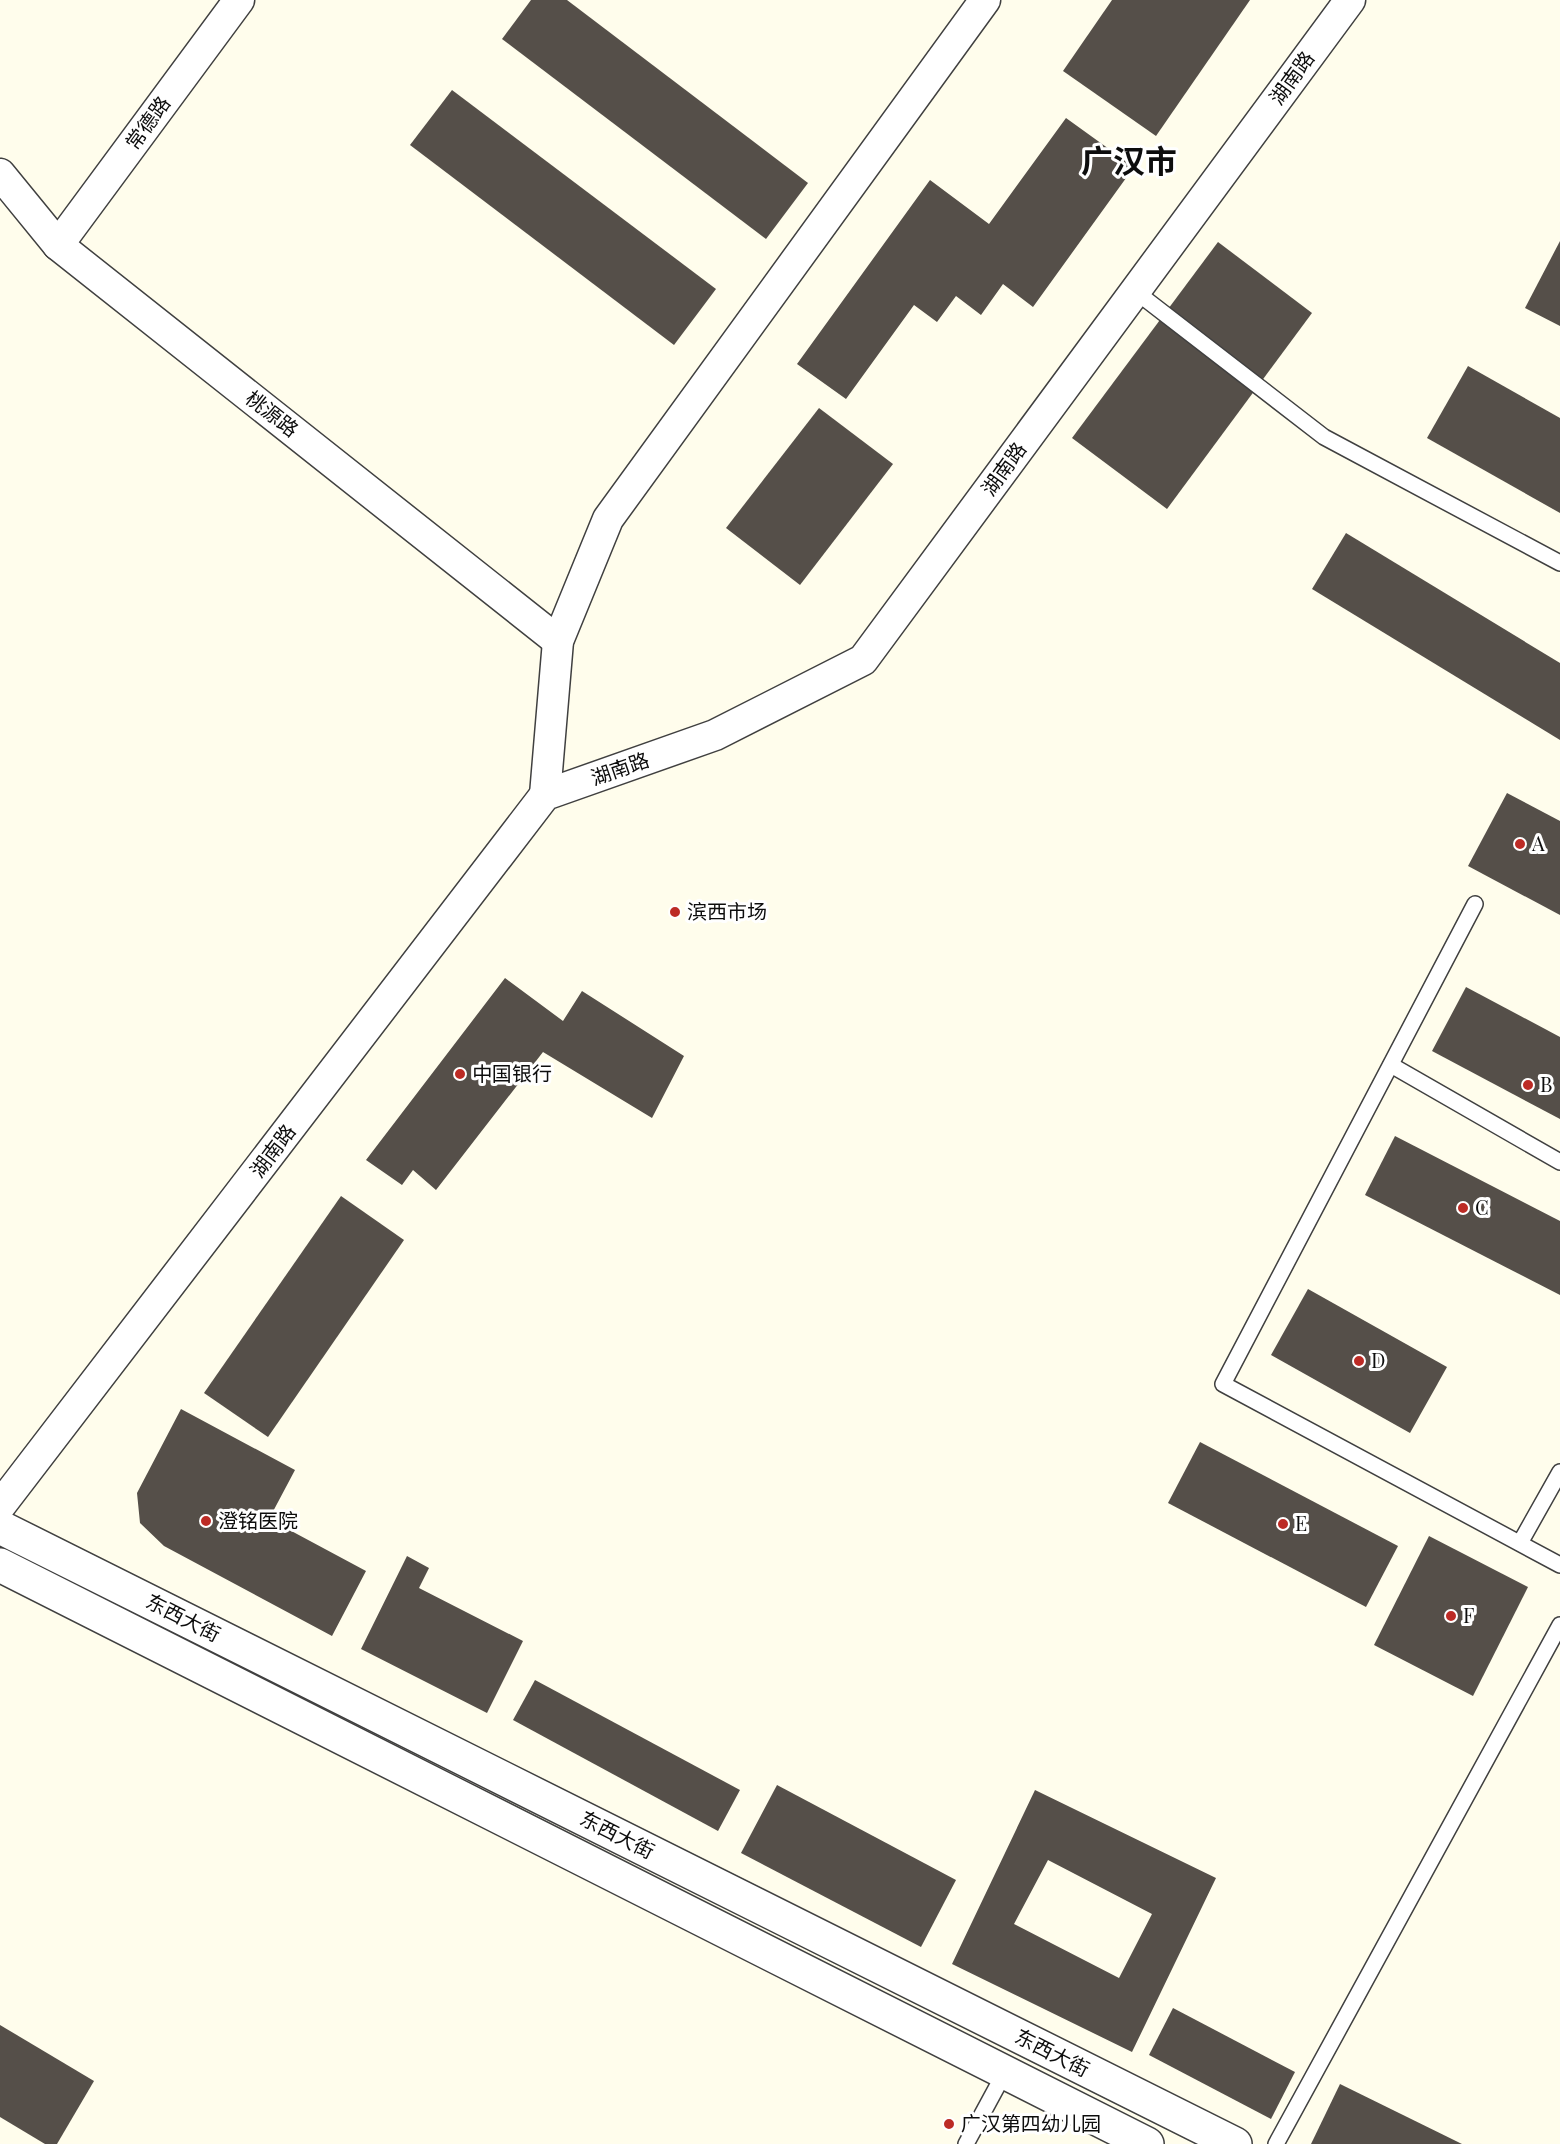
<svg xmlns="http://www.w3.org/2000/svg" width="1560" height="2144" font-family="'Playfair Display','Noto Sans SC',serif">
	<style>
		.building { fill: #554f49; fill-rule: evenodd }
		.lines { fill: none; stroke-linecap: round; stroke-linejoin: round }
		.service-casing { stroke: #404040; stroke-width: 18 }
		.minor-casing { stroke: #404040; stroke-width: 33 }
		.tertiary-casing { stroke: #404040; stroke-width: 36 }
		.service { stroke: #fff; stroke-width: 15 }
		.minor { stroke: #fff; stroke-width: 30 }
		.tertiary { stroke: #fff; stroke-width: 33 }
		.poi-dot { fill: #bc2b25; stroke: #fff; stroke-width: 2 }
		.labels { text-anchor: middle; stroke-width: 6; stroke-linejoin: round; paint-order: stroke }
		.street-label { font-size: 20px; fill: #0d0d0d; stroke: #fff }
		.poi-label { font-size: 20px; fill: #0d0d0d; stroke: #fff; text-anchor: start }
		.town-label { font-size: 32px; font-weight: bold; fill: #0d0d0d; stroke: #fff }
	</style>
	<rect width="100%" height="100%" fill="#fffdec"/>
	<!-- building -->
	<g class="building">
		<polygon points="531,0 567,0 808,183 766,239 502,39"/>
		<polygon points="1112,0 1250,0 1156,136 1063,71"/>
		<polygon points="452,90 716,289 674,345 410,145"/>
		<polygon points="1066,118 1134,167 1033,307 1003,284 981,315 956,296 937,322 914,305 846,399 797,364 930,180 989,224"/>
		<polygon points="1560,241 1560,326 1525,308"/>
		<polygon points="1218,242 1312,313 1167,509 1072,438"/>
		<polygon points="1468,366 1560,418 1560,513 1427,438"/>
		<polygon points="819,408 893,464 800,585 726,528"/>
		<polygon points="1346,533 1560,663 1560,740 1312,589"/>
		<polygon points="1507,793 1560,821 1560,915 1468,866"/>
		<polygon points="505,978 563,1021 582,991 684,1056 652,1118 543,1052 436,1190 413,1170 402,1185 366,1160"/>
		<polygon points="1466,987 1560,1037 1560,1119 1432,1051"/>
		<polygon points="1395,1136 1560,1221 1560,1295 1365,1195"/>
		<polygon points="341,1196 404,1240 268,1437 204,1393"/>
		<polygon points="1308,1289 1447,1367 1410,1433 1271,1355"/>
		<polygon points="181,1409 295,1470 269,1519 366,1571 332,1636 164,1546 140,1523 137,1493"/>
		<polygon points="1200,1442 1398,1546 1366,1607 1168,1503"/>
		<polygon points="1429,1536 1528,1587 1473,1696 1374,1645"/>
		<polygon points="407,1556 429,1568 419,1588 523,1641 487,1713 361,1649"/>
		<polygon points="535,1680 740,1790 718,1831 513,1720"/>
		<polygon points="777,1785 956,1880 921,1947 741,1853"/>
		<path d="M1035 1790 1216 1878 1132 2052 952 1964ZM1048 1860 1152 1914 1119 1978 1014 1924Z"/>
		<polygon points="1173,2008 1295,2072 1271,2119 1149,2055"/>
		<polygon points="0,2025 94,2081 57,2144 45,2144 0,2117"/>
		<polygon points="1340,2084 1462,2144 1311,2144"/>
	</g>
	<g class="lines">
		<defs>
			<g id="service">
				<polyline points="1135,291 1324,437 1560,563"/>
				<polyline points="1475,904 1223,1384 1560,1565"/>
				<polyline points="1391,1065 1560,1162"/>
				<polyline points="1520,1543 1560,1472"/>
				<polyline points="966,2144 1005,2072"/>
				<polyline points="1276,2144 1560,1625"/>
			</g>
			<g id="minor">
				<polyline points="0,174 58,245 558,641"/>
				<polyline points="58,245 239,0"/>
				<polyline points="545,795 558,641 608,519 985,0"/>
				<polyline points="0,1506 545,795 715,735 863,660 1350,0"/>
			</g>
			<g id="tertiary">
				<polyline points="0,1527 1235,2144"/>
				<polyline points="0,1565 1147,2144"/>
			</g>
		</defs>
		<!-- service casing -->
		<use href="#service" class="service-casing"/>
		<!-- minor casing -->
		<use href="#minor" class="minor-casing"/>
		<!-- tertiary casing -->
		<use href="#tertiary" class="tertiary-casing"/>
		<!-- service -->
		<use href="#service" class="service"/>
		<!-- minor -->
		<use href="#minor" class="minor"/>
		<!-- tertiary -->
		<use href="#tertiary" class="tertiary"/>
	</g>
	<!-- markers -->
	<g class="poi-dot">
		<circle cx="1520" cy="844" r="6"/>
		<circle cx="675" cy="912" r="6"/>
		<circle cx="460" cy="1074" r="6"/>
		<circle cx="1528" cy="1085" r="6"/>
		<circle cx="1463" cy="1208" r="6"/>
		<circle cx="1359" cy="1361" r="6"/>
		<circle cx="206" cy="1521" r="6"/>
		<circle cx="1283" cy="1524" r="6"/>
		<circle cx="1451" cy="1616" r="6"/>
		<circle cx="949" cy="2124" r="6"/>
	</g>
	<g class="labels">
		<!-- street labels -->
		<g class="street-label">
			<text transform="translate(1292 78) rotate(-54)" y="7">湖南路</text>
			<text transform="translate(148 123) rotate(-54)" y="7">常德路</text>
			<text transform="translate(272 414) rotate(38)" y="7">桃源路</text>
			<text transform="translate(1004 469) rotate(-54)" y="7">湖南路</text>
			<text transform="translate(620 769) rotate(-19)" y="7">湖南路</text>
			<text transform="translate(273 1151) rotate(-53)" y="7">湖南路</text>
			<text transform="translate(183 1618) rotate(27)" y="7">东西大街</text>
			<text transform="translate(617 1835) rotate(27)" y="7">东西大街</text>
			<text transform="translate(1052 2053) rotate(27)" y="7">东西大街</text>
		</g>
		<!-- poi labels -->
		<g class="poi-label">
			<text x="1532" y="851">A</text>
			<text x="687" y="919">滨西市场</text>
			<text x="472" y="1081">中国银行</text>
			<text x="1540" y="1092">B</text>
			<text x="1475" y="1215">C</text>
			<text x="1371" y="1368">D</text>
			<text x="218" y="1528">澄铭医院</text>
			<text x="1295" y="1531">E</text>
			<text x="1463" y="1623">F</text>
			<text x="961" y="2131">广汉第四幼儿园</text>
		</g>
		<!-- town labels -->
		<g class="town-label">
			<text x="1129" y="173">广汉市</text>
		</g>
	</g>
</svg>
